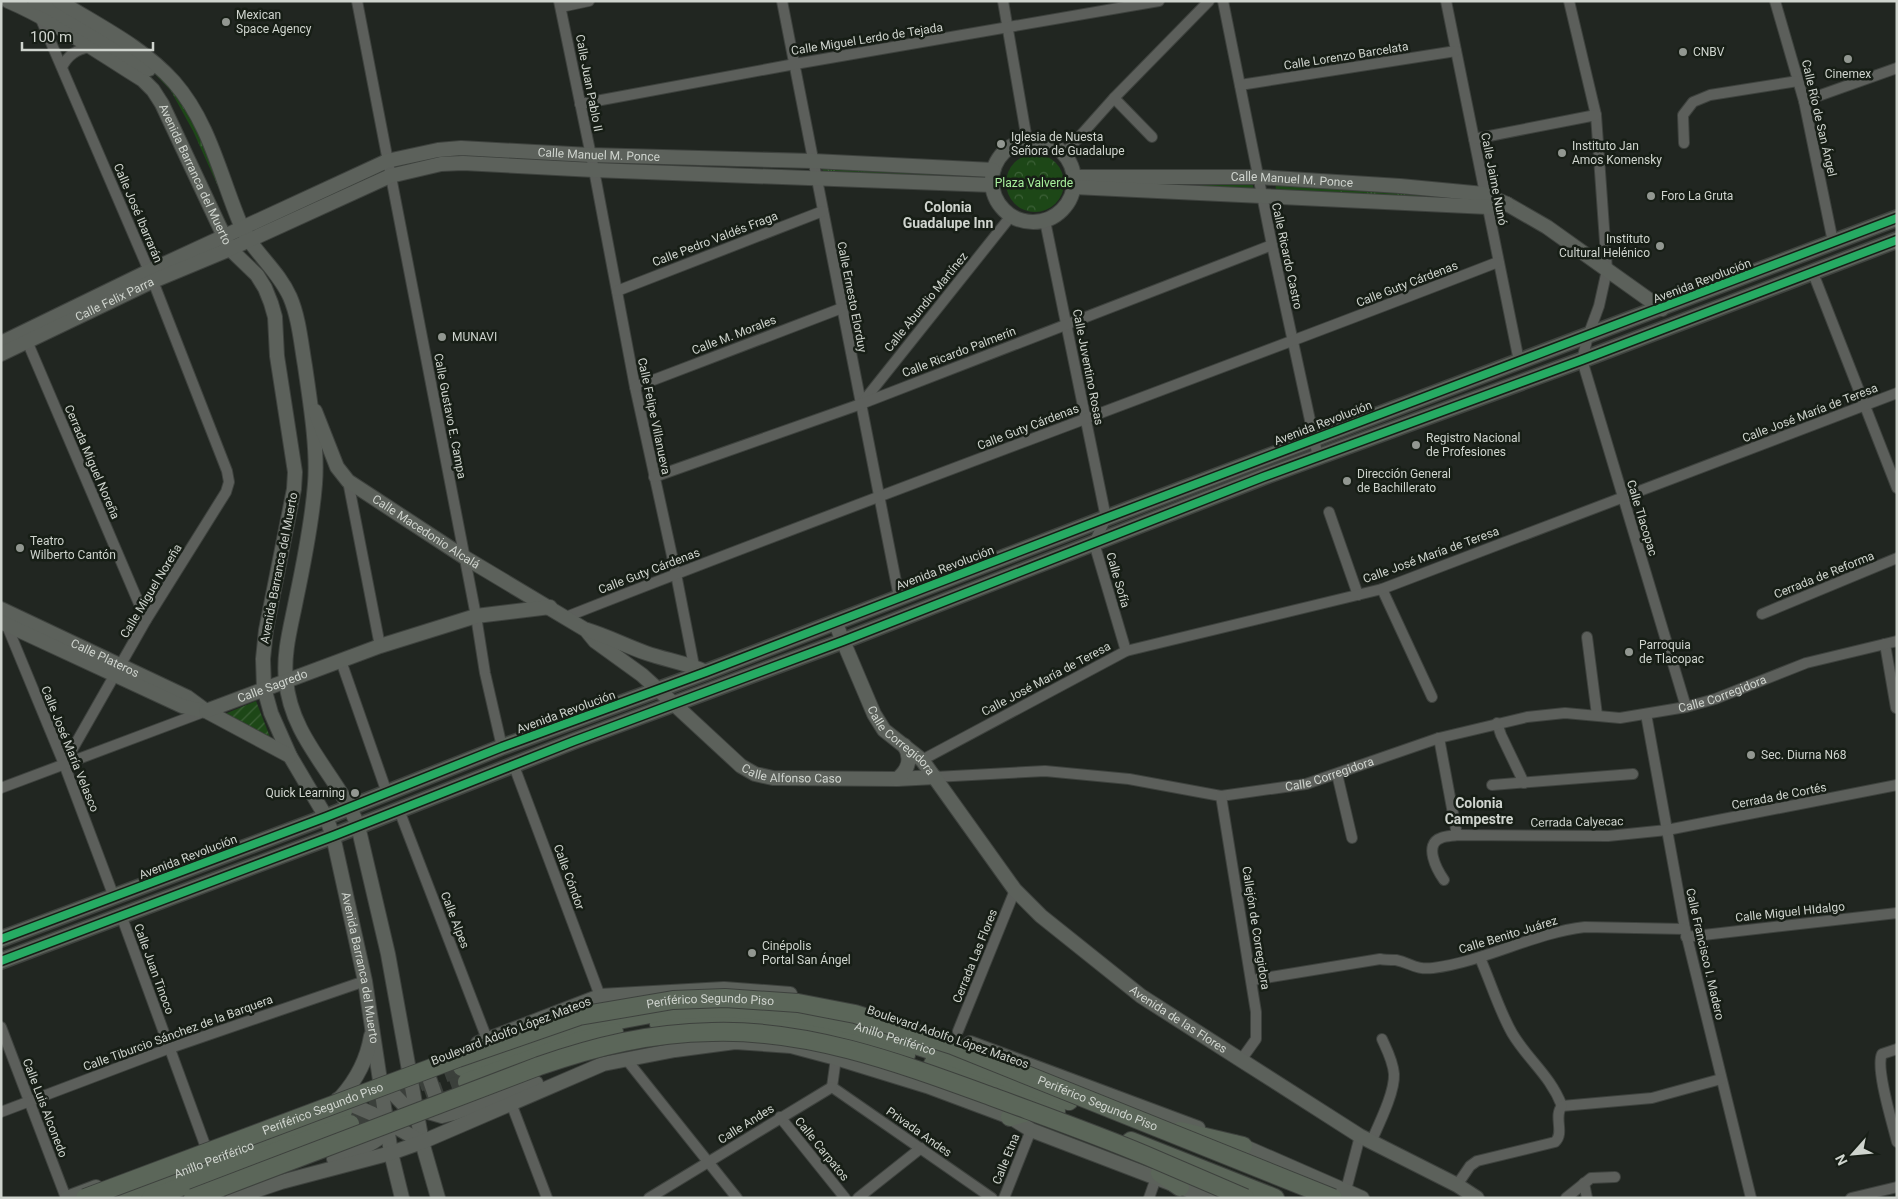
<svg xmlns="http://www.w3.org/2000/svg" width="1898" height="1199" font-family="Roboto,sans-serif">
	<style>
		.grass { fill: url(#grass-tufts) }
		.park { fill: url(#park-crowns) }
		.garden { fill: url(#garden-furrows) }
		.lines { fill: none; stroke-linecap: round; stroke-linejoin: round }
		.highway-tunnel { stroke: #3b403b; stroke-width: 18; stroke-dasharray: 18 9; stroke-linecap: butt }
		.street-casing { stroke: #3e423e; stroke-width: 12 }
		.secondary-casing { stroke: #3e423e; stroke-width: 16 }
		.primary-casing { stroke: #3e423e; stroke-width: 18 }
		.highway-casing { stroke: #3e423e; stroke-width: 20 }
		.street { stroke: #5c5f5b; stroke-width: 10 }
		.secondary { stroke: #5c615b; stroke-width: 14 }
		.primary { stroke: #5b625a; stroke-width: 15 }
		.highway { stroke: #5b6659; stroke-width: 18 }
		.highway-bridge-casing { stroke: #3e423e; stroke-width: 20; stroke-linecap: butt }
		.highway-bridge { stroke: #5b6659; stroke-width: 18 }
		.cycleway-casing { stroke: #171e16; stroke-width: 11 }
		.cycleway { stroke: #26ab63; stroke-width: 8 }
		.poi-dot { fill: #929791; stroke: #171e16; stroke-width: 2 }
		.labels { text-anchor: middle; stroke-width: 5; stroke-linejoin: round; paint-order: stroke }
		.poi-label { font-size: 12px; fill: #cfd4ce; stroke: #171e16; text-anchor: start }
		.street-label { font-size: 12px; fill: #cfd4ce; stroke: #171e16 }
		.park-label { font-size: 12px; fill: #a8f09d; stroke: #171e16 }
		.neighbourhood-label { font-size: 14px; font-weight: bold; fill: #cfd4ce; stroke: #171e16 }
	</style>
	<defs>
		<pattern id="grass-tufts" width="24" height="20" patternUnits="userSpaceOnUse" patternTransform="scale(1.25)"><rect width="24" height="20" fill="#1d4717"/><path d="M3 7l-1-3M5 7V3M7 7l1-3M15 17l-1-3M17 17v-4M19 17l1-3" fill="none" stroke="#3d6138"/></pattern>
		<pattern id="park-crowns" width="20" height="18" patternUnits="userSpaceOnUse" patternTransform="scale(1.25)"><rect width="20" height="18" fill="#1d4717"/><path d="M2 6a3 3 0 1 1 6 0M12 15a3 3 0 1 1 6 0" fill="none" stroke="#3d6138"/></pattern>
		<pattern id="garden-furrows" width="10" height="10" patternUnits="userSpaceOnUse" patternTransform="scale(1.25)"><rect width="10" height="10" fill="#1d4717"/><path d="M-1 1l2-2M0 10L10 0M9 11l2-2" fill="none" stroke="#3d6138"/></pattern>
	</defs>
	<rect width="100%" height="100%" fill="#212621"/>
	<!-- grass -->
	<g class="grass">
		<polygon points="152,71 164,74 198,128 235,224 193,131 171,91"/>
		<polygon points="821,164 982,174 983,179 823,171"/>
		<polygon points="1275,181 1444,194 1474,200 1276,190"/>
		<polygon points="1252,182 1254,190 1088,183"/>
	</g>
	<!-- park -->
	<circle class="park" cx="1035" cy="183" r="29"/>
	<!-- garden -->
	<polygon class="garden" points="256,701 270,737 220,716"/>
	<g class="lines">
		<!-- highway-tunnel -->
		<g class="highway-tunnel">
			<polyline points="343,1111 462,1067"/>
			<polyline points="350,1124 467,1082"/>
		</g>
		<defs>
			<g id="street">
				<polyline points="357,1 476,616 485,673 502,747"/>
				<polyline points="559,1 594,170 635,387 676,574 694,666"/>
				<polyline points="782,1 899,597"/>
				<polyline points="1003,1 1027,140"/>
				<polyline points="1223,1 1272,245 1318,457"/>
				<polyline points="1446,1 1519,361"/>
				<polyline points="1569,1 1596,115 1607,270 1599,306 1588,336 1582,360 1686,707"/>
				<polyline points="1775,1 1804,101 1833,242"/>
				<polyline points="561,7 589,1"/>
				<polyline points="40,17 149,271 227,471 229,482 226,492 146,620 64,764"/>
				<path d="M62 67C68 55 76 50 89 47"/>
				<polyline points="1240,85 1456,51"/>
				<polyline points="1114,98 1152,137"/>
				<polyline points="1804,101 1897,68"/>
				<polyline points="580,104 795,64 1159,1"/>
				<polyline points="1474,139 1596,115"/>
				<polyline points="1684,143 1683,115 1693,102 1710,95 1798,81"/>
				<polyline points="1064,154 1114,98 1209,1"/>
				<polyline points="1045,221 1106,518 1094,543 1126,651"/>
				<polyline points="1813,273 1897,488"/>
				<polyline points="617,291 823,211"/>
				<polyline points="27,341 146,620"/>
				<polyline points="635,387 842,308"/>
				<polyline points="862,403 1011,216"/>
				<polyline points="654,477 861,404 1272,245"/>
				<polyline points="348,481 380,646"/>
				<polyline points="1329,512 1358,595"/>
				<polyline points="1382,589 1432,697"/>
				<polyline points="1762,614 1897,558"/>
				<path d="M566 617C876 495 1189 382 1498 262"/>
				<polyline points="5,621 64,764 114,897"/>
				<polyline points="1587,637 1597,715"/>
				<polyline points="1885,644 1896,708"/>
				<polyline points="341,661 387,793"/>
				<polyline points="1646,714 1685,929 1751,1198"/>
				<polyline points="1497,723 1501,735 1524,783"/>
				<polyline points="1439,738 1457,835"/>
				<polyline points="922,760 1126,651 1382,589 1897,393"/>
				<polyline points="514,766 600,996"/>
				<polyline points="1337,774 1352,838"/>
				<path id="s1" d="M935 777 1045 771 1129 779 1221 796 1306 784 1439 738 1527 717 1565 713 1620 718 1686 707 1715 699 1806 663 1897 641"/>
				<polyline points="1492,785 1633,774"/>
				<polyline points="1,788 206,711"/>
				<polyline points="1221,796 1256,1012 1256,1039 1241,1060"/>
				<polyline points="399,810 487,1039"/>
				<path d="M1444 880C1437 870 1423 844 1441 838 1446 836 1452 836 1457 835L1608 836 1667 830 1897 785"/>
				<polyline points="121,915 205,1145"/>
				<polyline points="1686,937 1897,913"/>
				<path d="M1480 958C1491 983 1499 1010 1512 1033 1528 1060 1550 1075 1562 1106"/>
				<path d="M1253 980 1380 959C1385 960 1391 960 1396 960 1411 963 1415 970 1433 968 1486 961 1533 933 1585 927L1685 929"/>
				<polyline points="1,1027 66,1198"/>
				<polyline points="958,1031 1015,890"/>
				<path d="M1897 1049 1882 1054C1875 1068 1893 1125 1897 1142"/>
				<polyline points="626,1059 737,1198"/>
				<polyline points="832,1087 992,1198"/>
				<polyline points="832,1087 836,1058"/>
				<polyline points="511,1103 547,1198"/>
				<polyline points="1562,1106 1652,1098 1721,1079"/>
				<polyline points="1,1112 170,1048 365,981"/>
				<polyline points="780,1117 845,1198"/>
				<path d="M1371 1142C1379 1124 1395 1092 1394 1074 1393 1061 1387 1050 1382 1039"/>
				<polyline points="1584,1183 1587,1198"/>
				<path d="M1457 1185 1470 1166 1477 1161 1555 1142C1565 1133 1553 1116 1562 1106"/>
				<polyline points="1346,1190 1360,1136"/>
				<polyline points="649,1198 832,1087"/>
				<polyline points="858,1198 921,1148"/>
				<polyline points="1004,1198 1031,1130"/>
				<polyline points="1149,1198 1156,1178"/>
				<polyline points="1566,1198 1591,1178 1615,1177"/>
				<polyline points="1851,1198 1897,1187"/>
			</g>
			<g id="secondary">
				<path id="s2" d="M8 1C55 21 99 53 143 80L153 90 162 104 230 249 257 275 265 288 271 303 275 317 277 356 295 472 294 489 266 630 263 659 264 688 271 713 290 756 326 817 333 836 365 981 391 1153 402 1198"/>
				<polyline points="35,1 49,7 149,69"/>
				<path d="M59 1C99 26 143 47 174 82 209 122 220 175 240 223 252 252 277 268 290 297 299 318 301 343 305 366 310 401 318 449 315 484 312 522 304 562 296 600 291 626 283 653 286 680 291 739 338 775 358 826L388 954 422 1142 438 1198"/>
				<circle cx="1033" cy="181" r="41"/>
				<path id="s3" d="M1074 177H1258L1400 186 1484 194 1507 204 1547 227 1662 309"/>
				<polyline points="1074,187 1488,207 1507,204"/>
				<path id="s4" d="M1 343 149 271 387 161 438 150 461 148 590 155 813 161 993 170"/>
				<path id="s5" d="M1 354 153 281 230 249 390 176 441 164 463 163 594 170 992 185"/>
				<path id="s6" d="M315 411 337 467 348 481 464 557 586 630 595 641 642 675 674 704 741 766 755 774 773 778 897 779 935 777"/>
				<path id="s7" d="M1 609 187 697 206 711 290 756"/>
				<polyline points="1,622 182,706 199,710"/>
				<path id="s8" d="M835 622 874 714 884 730 922 760 1015 890 1041 916 1141 996 1241 1060 1360 1136 1457 1185 1477 1198"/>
				<path d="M587 630C607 636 626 646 646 653 666 660 687 663 706 672"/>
				<path id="s9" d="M206 711 380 646 476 616 550 607"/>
				<path d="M897 779C909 770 912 757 904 745"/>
				<polyline points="478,1043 600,996 724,989 790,994"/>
				<polyline points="970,1043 1198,1128"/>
				<polyline points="436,1064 428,1075 441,1112"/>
				<polyline points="381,1081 404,1105 442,1116 454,1113 536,1083"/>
				<path d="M341 1097C357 1079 367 1060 371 1036"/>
				<polyline points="338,1099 373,1114 422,1142"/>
				<polyline points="1234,1142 1362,1198"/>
				<path d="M334 1159C354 1152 377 1144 391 1127"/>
				<polyline points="67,1198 96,1187"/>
				<polyline points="233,1198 281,1182 391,1153 422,1142 603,1064 675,1050 735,1042 791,1046 836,1058 927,1086 1010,1117 1031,1130 1209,1198"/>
			</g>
			<g id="primary">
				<polyline points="1,939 326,817 502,747 706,672 1106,518 1897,218"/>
				<polyline points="1,961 333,836 574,741 843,641 1263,477 1582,360 1897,240"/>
			</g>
			<g id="highway">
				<polyline points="659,1024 671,1022 720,1021 794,1028 849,1036 906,1055"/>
				<polyline points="933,1064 1056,1111"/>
				<path id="s10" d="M462 1067 581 1027 672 1010 723 1008 795 1013 853 1025 949 1056 1069 1101"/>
				<polyline points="467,1082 582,1040 614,1032"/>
				<polyline points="1010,1117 1038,1109"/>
				<polyline points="1180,1131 1243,1146"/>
				<polyline points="1131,1141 1275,1198"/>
				<polyline points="1160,1173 1180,1187"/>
				<path id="s11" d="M113 1198 343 1111"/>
				<polyline points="151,1198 350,1124"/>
			</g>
		</defs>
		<!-- street casing -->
		<use href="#street" class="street-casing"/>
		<!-- secondary casing -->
		<use href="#secondary" class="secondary-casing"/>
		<!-- primary casing -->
		<use href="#primary" class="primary-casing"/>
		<!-- highway casing -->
		<use href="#highway" class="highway-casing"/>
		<!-- street -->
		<use href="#street" class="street"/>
		<!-- secondary -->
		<use href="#secondary" class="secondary"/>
		<!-- primary -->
		<use href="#primary" class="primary"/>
		<!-- highway -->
		<use href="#highway" class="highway"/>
		<defs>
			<g id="highway-bridge">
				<path id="s12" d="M85 1198 458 1058 579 1016 673 1000 725 998 798 1003 855 1014 952 1045 1333 1198"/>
				<path d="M193 1198 539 1066C597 1046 650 1033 712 1032 810 1029 902 1064 993 1097 1044 1116 1095 1134 1145 1155 1178 1169 1212 1184 1245 1198"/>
			</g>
		</defs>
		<!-- highway-bridge casing -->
		<use href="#highway-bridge" class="highway-bridge-casing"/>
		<!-- highway-bridge -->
		<use href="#highway-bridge" class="highway-bridge"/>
		<defs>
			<g id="cycleway">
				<polyline points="1,939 326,817 502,747 706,672 1106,518 1897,218"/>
				<polyline points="1,961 333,836 574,741 843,641 1263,477 1582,360 1897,240"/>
			</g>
		</defs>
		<!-- cycleway casing -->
		<use href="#cycleway" class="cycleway-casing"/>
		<!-- cycleway -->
		<use href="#cycleway" class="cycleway"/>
	</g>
	<!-- markers -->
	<g class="poi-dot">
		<circle cx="226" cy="22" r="5"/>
		<circle cx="1683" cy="52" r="5"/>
		<circle cx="1848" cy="59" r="5"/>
		<circle cx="1001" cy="144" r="5"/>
		<circle cx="1562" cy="153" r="5"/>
		<circle cx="1651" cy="196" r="5"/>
		<circle cx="1660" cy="246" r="5"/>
		<circle cx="442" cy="337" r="5"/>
		<circle cx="1416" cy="445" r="5"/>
		<circle cx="1347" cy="481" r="5"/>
		<circle cx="20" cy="548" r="5"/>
		<circle cx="1629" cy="652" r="5"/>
		<circle cx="1751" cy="755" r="5"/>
		<circle cx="355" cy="793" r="5"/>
		<circle cx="752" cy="953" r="5"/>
	</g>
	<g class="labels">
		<!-- poi labels -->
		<g class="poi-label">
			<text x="236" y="19">Mexican<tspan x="236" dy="14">Space Agency</tspan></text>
			<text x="1693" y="56">CNBV</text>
			<text x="1848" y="78" text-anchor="middle">Cinemex</text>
			<text x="1011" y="141">Iglesia de Nuesta<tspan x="1011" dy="14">Señora de Guadalupe</tspan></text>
			<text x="1572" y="150">Instituto Jan<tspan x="1572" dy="14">Amos Komensky</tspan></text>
			<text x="1661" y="200">Foro La Gruta</text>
			<text x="1650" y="243" text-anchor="end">Instituto<tspan x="1650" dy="14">Cultural Helénico</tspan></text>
			<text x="452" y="341">MUNAVI</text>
			<text x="1426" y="442">Registro Nacional<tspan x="1426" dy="14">de Profesiones</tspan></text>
			<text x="1357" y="478">Dirección General<tspan x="1357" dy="14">de Bachillerato</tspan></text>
			<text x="30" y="545">Teatro<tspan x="30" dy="14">Wilberto Cantón</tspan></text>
			<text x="1639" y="649">Parroquia<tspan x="1639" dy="14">de Tlacopac</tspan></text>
			<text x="1761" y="759">Sec. Diurna N68</text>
			<text x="345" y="797" text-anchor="end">Quick Learning</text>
			<text x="762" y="950">Cinépolis<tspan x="762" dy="14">Portal San Ángel</tspan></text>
		</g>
		<!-- street labels -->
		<g class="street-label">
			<text transform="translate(867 39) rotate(-9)" y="4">Calle Miguel Lerdo de Tejada</text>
			<text transform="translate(1346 56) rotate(-9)" y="4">Calle Lorenzo Barcelata</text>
			<text transform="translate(589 83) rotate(79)" y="4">Calle Juan Pablo II</text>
			<text transform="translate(1819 118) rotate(77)" y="4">Calle Río de San Ángel</text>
			<text dy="4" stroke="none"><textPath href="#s4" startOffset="640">Calle Manuel M. Ponce</textPath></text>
			<text dy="4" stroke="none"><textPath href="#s2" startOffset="265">Avenida Barranca del Muerto</textPath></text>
			<text transform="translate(1494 179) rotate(79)" y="4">Calle Jaime Nunó</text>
			<text dy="4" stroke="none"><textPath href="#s3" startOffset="218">Calle Manuel M. Ponce</textPath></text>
			<text transform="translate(138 213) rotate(67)" y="4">Calle José Ibarrarán</text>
			<text transform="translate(715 239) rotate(-21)" y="4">Calle Pedro Valdés Fraga</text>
			<text transform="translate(1287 256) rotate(78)" y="4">Calle Ricardo Castro</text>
			<text transform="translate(1702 281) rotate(-21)" y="4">Avenida Revolución</text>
			<text transform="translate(1407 284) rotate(-21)" y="4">Calle Guty Cárdenas</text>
			<text transform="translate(852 297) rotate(79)" y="4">Calle Ernesto Elorduy</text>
			<text dy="4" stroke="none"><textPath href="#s5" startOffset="126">Calle Felix Parra</textPath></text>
			<text transform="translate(926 302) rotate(-51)" y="4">Calle Abundio Martínez</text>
			<text transform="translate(734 335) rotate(-21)" y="4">Calle M. Morales</text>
			<text transform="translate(959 352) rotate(-21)" y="4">Calle Ricardo Palmerín</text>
			<text transform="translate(1088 367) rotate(79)" y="4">Calle Juventino Rosas</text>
			<text transform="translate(1810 413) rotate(-21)" y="4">Calle José María de Teresa</text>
			<text transform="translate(450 416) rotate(79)" y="4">Calle Gustavo E. Campa</text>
			<text transform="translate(654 416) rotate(78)" y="4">Calle Felipe Villanueva</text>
			<text transform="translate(1323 423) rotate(-21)" y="4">Avenida Revolución</text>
			<text transform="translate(1028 427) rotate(-21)" y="4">Calle Guty Cárdenas</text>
			<text transform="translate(92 462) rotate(67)" y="4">Cerrada Miguel Noreña</text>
			<text transform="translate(1642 518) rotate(73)" y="4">Calle Tlacopac</text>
			<text dy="4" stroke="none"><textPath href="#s6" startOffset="171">Calle Macedonio Alcalá</textPath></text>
			<text transform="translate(1431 555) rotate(-20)" y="4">Calle José María de Teresa</text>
			<text transform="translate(279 568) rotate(-79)" y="4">Avenida Barranca del Muerto</text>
			<text transform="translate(945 568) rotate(-21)" y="4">Avenida Revolución</text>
			<text transform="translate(649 571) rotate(-21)" y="4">Calle Guty Cárdenas</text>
			<text transform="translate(1824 575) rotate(-22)" y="4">Cerrada de Reforma</text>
			<text transform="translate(1118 580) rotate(74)" y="4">Calle Sofía</text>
			<text transform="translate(151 591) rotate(-59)" y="4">Calle Miguel Noreña</text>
			<text dy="4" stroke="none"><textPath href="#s7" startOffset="115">Calle Plateros</textPath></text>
			<text transform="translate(1046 679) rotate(-28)" y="4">Calle José María de Teresa</text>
			<text dy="4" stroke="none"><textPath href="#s9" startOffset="71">Calle Sagredo</textPath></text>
			<text dy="4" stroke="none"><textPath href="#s1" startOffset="804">Calle Corregidora</textPath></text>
			<text transform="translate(566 712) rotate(-20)" y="4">Avenida Revolución</text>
			<text dy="4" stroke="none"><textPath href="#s8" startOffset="138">Calle Corregidora</textPath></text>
			<text transform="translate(70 749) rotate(68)" y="4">Calle José María Velasco</text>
			<text dy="4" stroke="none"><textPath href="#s6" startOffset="618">Calle Alfonso Caso</textPath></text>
			<text dy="4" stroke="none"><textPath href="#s1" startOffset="399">Calle Corregidora</textPath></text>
			<text transform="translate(1779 796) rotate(-11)" y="4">Cerrada de Cortés</text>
			<text transform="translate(1577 822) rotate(-1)" y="4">Cerrada Calyecac</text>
			<text transform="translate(188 857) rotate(-21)" y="4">Avenida Revolución</text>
			<text transform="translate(569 877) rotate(70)" y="4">Calle Cóndor</text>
			<text transform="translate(1790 912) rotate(-6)" y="4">Calle Miguel HIdalgo</text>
			<text transform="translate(455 920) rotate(69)" y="4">Calle Alpes</text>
			<text transform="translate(1256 928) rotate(81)" y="4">Callejón de Corregidora</text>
			<text transform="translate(1508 935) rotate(-17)" y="4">Calle Benito Juárez</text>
			<text transform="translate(1705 954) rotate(77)" y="4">Calle Francisco I. Madero</text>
			<text transform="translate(975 956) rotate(-68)" y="4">Cerrada Las Flores</text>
			<text dy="4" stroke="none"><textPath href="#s2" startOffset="1105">Avenida Barranca del Muerto</textPath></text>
			<text transform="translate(154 969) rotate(70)" y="4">Calle Juan Tinoco</text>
			<text dy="4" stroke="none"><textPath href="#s12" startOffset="659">Periférico Segundo Piso</textPath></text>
			<text dy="4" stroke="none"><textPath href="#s8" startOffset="536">Avenida de las Flores</textPath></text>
			<text transform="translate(511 1031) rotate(-21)" y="4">Boulevard Adolfo López Mateos</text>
			<text transform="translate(178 1033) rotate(-20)" y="4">Calle Tiburcio Sánchez de la Barquera</text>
			<text transform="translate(948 1037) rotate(19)" y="4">Boulevard Adolfo López Mateos</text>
			<text dy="4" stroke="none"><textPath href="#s10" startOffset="445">Anillo Periférico</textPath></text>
			<text dy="4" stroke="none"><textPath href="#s12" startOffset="1064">Periférico Segundo Piso</textPath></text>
			<text transform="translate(45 1108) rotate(69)" y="4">Calle Luis Alconedo</text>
			<text dy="4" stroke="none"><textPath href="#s12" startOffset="254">Periférico Segundo Piso</textPath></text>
			<text transform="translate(746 1124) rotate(-32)" y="4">Calle Andes</text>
			<text transform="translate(919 1132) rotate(35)" y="4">Privada Andes</text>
			<text transform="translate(822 1149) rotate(51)" y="4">Calle Carpatos</text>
			<text transform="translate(1006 1159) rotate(-68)" y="4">Calle Etna</text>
			<text dy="4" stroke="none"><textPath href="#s11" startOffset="108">Anillo Periférico</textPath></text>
		</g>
		<!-- park labels -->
		<g class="park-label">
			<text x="1034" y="187">Plaza Valverde</text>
		</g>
		<!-- neighbourhood labels -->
		<g class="neighbourhood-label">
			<text x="948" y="212">Colonia<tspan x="948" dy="16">Guadalupe Inn</tspan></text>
			<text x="1479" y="808">Colonia<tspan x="1479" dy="16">Campestre</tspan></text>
		</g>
	</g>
	<!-- border -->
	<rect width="1898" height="1199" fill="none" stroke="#cfd4ce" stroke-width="5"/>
	<!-- north arrow -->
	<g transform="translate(1853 1154) rotate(243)" stroke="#171e16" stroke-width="4" paint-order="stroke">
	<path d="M0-4L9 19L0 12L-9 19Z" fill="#cfd4ce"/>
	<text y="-8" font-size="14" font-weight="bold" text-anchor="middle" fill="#cfd4ce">N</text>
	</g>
	<!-- scale -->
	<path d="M22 42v8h131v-8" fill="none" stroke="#cfd4ce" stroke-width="2.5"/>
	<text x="30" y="42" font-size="15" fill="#cfd4ce" stroke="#171e16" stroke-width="4" paint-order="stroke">100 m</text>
</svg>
